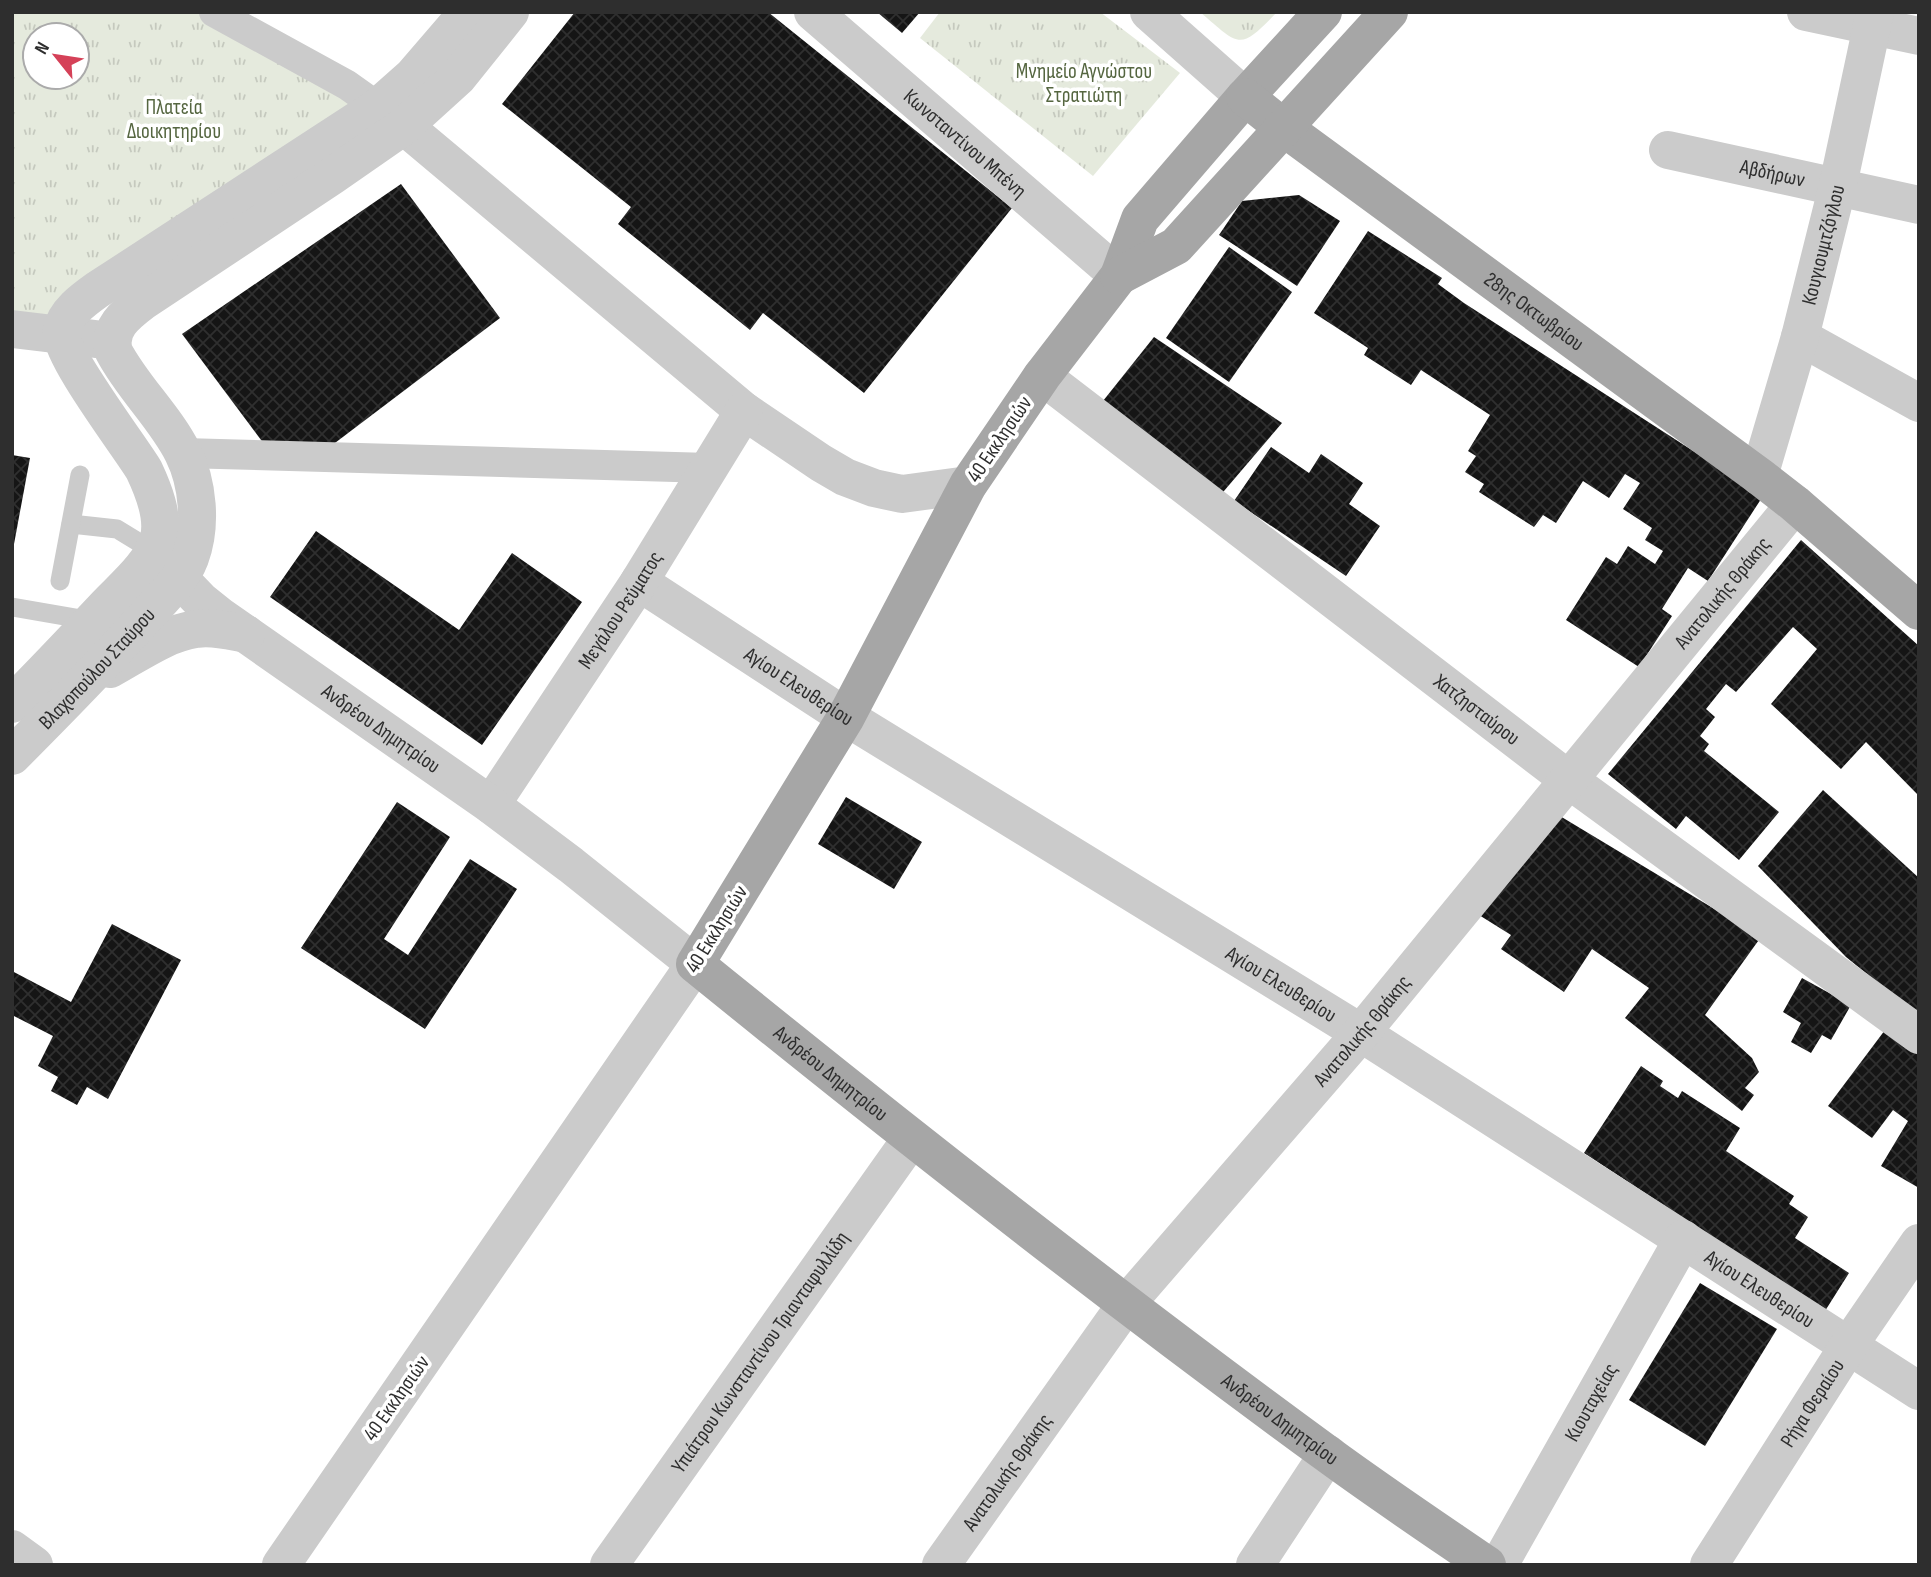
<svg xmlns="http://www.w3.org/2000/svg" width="1931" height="1577" font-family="'Sofia Sans Condensed',sans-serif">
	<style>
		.grass { fill: url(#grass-tufts); fill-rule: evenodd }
		.building { fill: url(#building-cross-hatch) }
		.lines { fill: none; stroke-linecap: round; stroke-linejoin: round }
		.service { stroke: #cbcbcb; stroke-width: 19 }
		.pedestrian { stroke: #cbcbcb; stroke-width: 30 }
		.minor { stroke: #cbcbcb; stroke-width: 38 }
		.tertiary { stroke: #cbcbcb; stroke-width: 38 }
		.primary { stroke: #a6a6a6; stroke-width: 38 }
		.labels { text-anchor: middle; stroke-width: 7; stroke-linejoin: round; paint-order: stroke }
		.park-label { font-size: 21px; fill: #556640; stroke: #fff }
		.street-label { font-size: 21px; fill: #2e2e2e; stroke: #fff }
	</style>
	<defs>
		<pattern id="grass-tufts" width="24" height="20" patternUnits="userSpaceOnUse" patternTransform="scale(1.75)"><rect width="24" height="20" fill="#e5eadd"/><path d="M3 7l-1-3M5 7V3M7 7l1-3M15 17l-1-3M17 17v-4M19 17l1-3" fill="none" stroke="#c5c9be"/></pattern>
		<pattern id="building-cross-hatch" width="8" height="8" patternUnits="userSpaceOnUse" patternTransform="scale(1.75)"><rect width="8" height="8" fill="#151515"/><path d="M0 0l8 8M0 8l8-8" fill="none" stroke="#2f2f2f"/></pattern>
	</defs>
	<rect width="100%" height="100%" fill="#fff"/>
	<!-- grass -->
	<g class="grass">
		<path d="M12 12H212L378 107 64 324 12 320ZM35 35H77V77H35Z"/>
		<polygon points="940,12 1100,12 1180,73 1093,176 920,38"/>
		<path d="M1200 12H1277C1239 52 1240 46 1200 12Z"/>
	</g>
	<!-- building -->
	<g class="building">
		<polygon points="575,12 768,12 1012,208 864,393 763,313 750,330 618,224 631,207 502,104"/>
		<polygon points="877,12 920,12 902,33"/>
		<polygon points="401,184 500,318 327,449 264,444 182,334"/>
		<polygon points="1299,195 1340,221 1297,286 1219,235 1242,201"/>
		<polygon points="1368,231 1442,278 1438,284 1464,303 1763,496 1708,581 1688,568 1662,609 1672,616 1639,667 1566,620 1606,557 1617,564 1628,546 1655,564 1663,551 1645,540 1652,528 1623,509 1640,483 1625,474 1609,498 1583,481 1556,523 1543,515 1534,527 1479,492 1484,484 1465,472 1476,456 1468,451 1490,415 1421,370 1411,385 1364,355 1368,348 1314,313"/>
		<polygon points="1229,247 1292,292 1229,382 1166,338"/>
		<polygon points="1154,337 1282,423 1218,498 1099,406"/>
		<polygon points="1271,447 1309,473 1321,454 1363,483 1349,504 1380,526 1346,576 1234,501"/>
		<polygon points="12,455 30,458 14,544 12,543"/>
		<polygon points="316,531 459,630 512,553 582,602 482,745 270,597"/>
		<polygon points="1801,540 1919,646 1919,796 1866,742 1841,769 1771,704 1817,649 1793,627 1736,692 1726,684 1706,709 1715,717 1700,736 1709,744 1704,751 1779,812 1739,860 1686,816 1676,829 1608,774"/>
		<polygon points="1823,790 1919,878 1919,1016 1846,957 1758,866"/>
		<polygon points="846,797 922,842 894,889 818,844"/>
		<polygon points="397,802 450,837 384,939 408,955 470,859 517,889 425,1029 301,948"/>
		<polygon points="1550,810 1761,937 1705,1015 1752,1058 1759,1072 1745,1088 1754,1095 1742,1111 1625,1018 1649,988 1592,949 1564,992 1501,949 1511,935 1479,915"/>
		<polygon points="112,924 181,960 108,1099 87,1087 77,1105 51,1091 58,1077 38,1066 53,1036 12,1015 12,971 71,1002"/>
		<polygon points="1802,978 1851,1005 1831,1040 1822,1035 1811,1053 1791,1042 1801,1023 1783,1012"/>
		<polygon points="1885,1030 1919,1054 1919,1188 1881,1166 1908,1121 1893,1110 1872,1138 1828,1106"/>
		<polygon points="1641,1066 1663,1081 1660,1086 1678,1098 1682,1091 1740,1128 1726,1151 1794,1196 1789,1204 1808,1217 1795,1238 1849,1273 1825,1311 1584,1153"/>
		<polygon points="1700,1283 1777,1329 1705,1446 1629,1400"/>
	</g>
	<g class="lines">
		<!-- service -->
		<g class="service">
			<polyline points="71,524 117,529 153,551"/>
			<polyline points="60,581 80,475"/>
			<polyline points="12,607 93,621"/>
		</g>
		<!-- pedestrian -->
		<g class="pedestrian">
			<polyline points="214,12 347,85 378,107"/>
			<polyline points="183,453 710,468"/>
		</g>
		<!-- minor -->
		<g class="minor">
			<polyline points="1806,12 1919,36"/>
			<polyline points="378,107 404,126 744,411 821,463 845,477 874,488 902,494 968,485"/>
			<path id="s1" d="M1668 150 1919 205"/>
			<polyline points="12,329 112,341"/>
			<polyline points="1800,337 1919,403"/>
			<path id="s2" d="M1042 376 1569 780 1919 1035"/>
			<path id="s3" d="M1759 476 1800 337 1838 185 1875 12"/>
			<path id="s4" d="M639 582 846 717 1361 1033 1919 1391"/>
			<path id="s5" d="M491 805 639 582 744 411"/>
			<path id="s6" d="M609 1565 911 1139"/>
			<path id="s7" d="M941 1565 1127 1303 1361 1033 1795 504"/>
			<polyline points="1255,1565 1328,1454"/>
			<path id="s8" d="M1499 1565 1683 1239"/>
			<path id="s9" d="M1709 1565 1849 1345 1919 1243"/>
		</g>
		<!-- tertiary -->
		<g class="tertiary">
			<path id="s10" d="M813 12 1119 276"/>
			<polyline points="1149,12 1245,97"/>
			<path id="s11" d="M153 551 200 600 220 616 491 805 571 865 695 964 281 1565"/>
			<path d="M110 669C136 655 166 633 196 629 213 626 230 631 246 634"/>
			<path d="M12 704C44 672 75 639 106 606 124 587 152 564 159 538 164 516 153 489 144 470 129 445 58 353 62 330 65 313 83 300 97 290L378 107 413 76 468 12"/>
			<path id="s12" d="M12 756C55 713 97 670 138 625 156 604 180 584 190 558 202 526 198 483 183 453 165 417 133 388 114 352 107 329 126 314 142 302L332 176 404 126 458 77 510 12"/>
			<polyline points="12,1549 34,1565"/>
		</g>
		<!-- primary -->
		<g class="primary">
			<path id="s13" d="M1323 12 1245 97 1140 219 1119 276 1042 376 968 485 846 717 695 964C902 1132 1111 1296 1326 1453 1379 1492 1433 1528 1487 1565"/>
			<path id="s14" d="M1245 97 1284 128 1759 476 1795 504 1919 611"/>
			<polyline points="1119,276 1176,246 1389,12"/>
		</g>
	</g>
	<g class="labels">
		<!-- park labels -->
		<g class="park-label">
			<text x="1084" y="78">Μνημείο Αγνώστου<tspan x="1084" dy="24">Στρατιώτη</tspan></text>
			<text x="174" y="114">Πλατεία<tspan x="174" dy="24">Διοικητηρίου</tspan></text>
		</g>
		<!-- street labels -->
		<g class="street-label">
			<text dy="7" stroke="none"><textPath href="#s10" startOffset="201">Κωνσταντίνου Μπένη</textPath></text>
			<text dy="7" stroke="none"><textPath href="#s1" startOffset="107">Αβδήρων</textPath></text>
			<text dy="7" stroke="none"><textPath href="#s3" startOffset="240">Κουγιουμτζόγλου</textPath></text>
			<text dy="7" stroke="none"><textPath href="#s14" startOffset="360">28ης Οκτωβρίου</textPath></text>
			<text transform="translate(999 439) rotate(-56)" y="7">40 Εκκλησιών</text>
			<text dy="7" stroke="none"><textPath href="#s7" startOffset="1248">Ανατολικής Θράκης</textPath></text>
			<text dy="7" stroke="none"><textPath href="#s5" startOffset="234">Μεγάλου Ρεύματος</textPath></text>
			<text dy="7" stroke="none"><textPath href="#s12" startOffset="122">Βλαχοπούλου Σταύρου</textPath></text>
			<text dy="7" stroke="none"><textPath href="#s4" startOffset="191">Αγίου Ελευθερίου</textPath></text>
			<text dy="7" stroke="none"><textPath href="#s2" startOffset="548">Χατζησταύρου</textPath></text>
			<text dy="7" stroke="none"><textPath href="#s11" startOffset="290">Ανδρέου Δημητρίου</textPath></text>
			<text transform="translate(716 929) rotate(-58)" y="7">40 Εκκλησιών</text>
			<text dy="7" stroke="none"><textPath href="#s4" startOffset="758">Αγίου Ελευθερίου</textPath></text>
			<text dy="7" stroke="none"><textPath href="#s7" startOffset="681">Ανατολικής Θράκης</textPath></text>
			<text dy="7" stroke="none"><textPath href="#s13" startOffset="1321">Ανδρέου Δημητρίου</textPath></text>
			<text dy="7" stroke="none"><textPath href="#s4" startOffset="1325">Αγίου Ελευθερίου</textPath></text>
			<text dy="7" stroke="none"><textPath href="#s6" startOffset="261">Υπιάτρου Κωνσταντίνου Τριανταφυλλίδη</textPath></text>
			<text transform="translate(396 1398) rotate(-55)" y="7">40 Εκκλησιών</text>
			<text dy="7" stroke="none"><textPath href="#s8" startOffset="187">Κιουταχείας</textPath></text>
			<text dy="7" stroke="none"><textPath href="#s9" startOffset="192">Ρήγα Φεραίου</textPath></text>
			<text dy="7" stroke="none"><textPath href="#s13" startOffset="1888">Ανδρέου Δημητρίου</textPath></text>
			<text dy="7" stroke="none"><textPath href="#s7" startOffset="114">Ανατολικής Θράκης</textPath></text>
		</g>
	</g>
	<!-- border -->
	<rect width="1931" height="1577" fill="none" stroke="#2e2e2e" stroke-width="28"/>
	<!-- north arrow -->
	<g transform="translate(56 56) rotate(300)"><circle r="33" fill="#ffffff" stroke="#ababab" stroke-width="2"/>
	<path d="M0-5L12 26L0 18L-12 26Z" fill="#d54158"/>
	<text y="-10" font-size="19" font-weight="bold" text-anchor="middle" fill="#2e2e2e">N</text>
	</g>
</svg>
